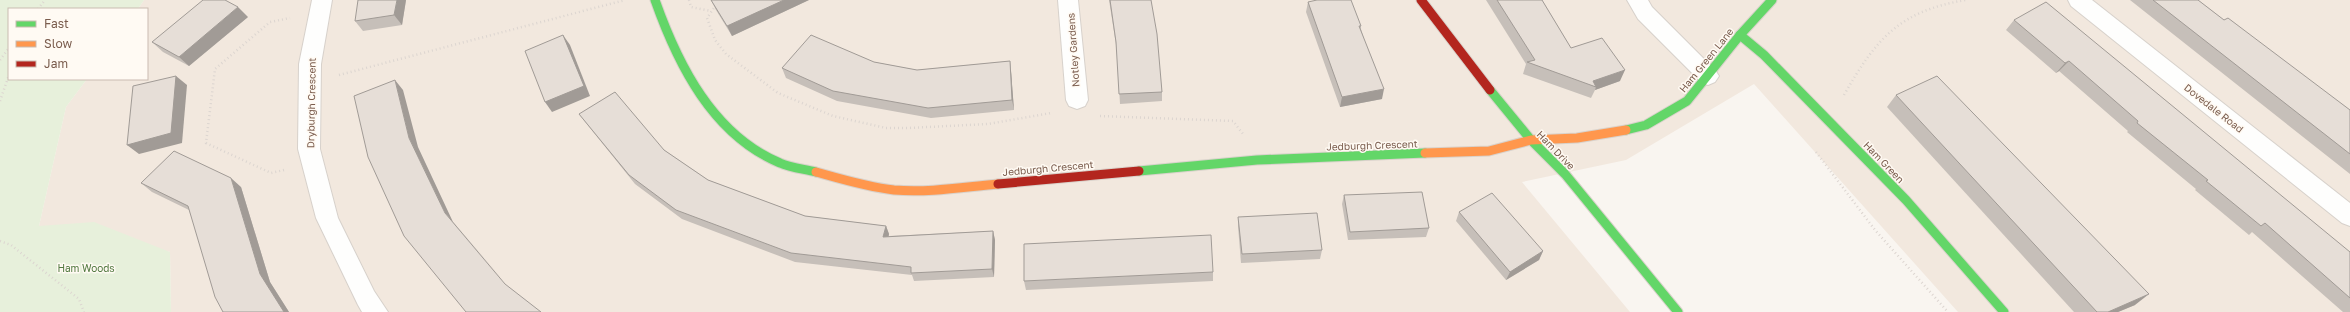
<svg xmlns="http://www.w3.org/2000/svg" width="2350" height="312" font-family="'Golos Text',sans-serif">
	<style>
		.residential { fill: #f2e8de }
		.green { fill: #e7f0db }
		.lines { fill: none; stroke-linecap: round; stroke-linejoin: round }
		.street-casing { stroke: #d7d1cb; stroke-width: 2 }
		.fast-casing { stroke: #d9d2cb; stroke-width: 11 }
		.slow-casing { stroke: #d9d2cb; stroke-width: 11 }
		.jam-casing { stroke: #d9d2cb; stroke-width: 11 }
		.path { stroke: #dcd5d0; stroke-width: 2.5; stroke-dasharray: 1 3; stroke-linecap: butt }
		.street { fill: #fefefd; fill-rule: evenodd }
		.fast { stroke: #63d668; stroke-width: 9 }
		.slow { stroke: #ff974d; stroke-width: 9 }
		.jam { stroke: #b3261e; stroke-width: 9 }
		.wall { fill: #c6bfb9 }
		.shaded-wall { fill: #a19b96 }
		.building { fill: #e6ded7; stroke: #a19b96 }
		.labels { text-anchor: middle; stroke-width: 3; stroke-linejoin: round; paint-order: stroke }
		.street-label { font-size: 10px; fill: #7a5c4d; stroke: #fffaf3 }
		.park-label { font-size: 10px; fill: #537a41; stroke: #fffaf3 }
	</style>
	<rect width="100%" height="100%" fill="#f9f5f0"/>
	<!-- residential -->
	<polygon class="residential" points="144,0 2350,0 2350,312 1958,312 1754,84 1626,160 1522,182 1630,312 171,312 170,252 39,226 66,107 87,79 147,79 147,9 138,9"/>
	<!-- green -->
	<polygon class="green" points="0,0 144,0 138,9 9,9 9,79 87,79 66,107 39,226 94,222 170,252 171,312 0,312"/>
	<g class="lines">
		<defs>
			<g id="street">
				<polygon points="312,0 332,0 321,64 320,149 338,218 374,291 388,312 362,312 358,305 316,218 298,149 299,64"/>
				<polygon points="1058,0 1078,0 1088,100 1085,106 1077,109 1069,106 1066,100"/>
				<polygon points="1627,0 1648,0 1652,7 1715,70 1719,76 1715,82 1708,85 1701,82 1638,19"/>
				<polygon points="2068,0 2092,0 2350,203 2350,226 2342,223 2071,6"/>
			</g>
			<g id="fast">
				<path d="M655 0C678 65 713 135 780 163 791 168 804 169 816 172"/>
				<polyline points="1740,35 1764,55 1906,200 2004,312"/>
				<polyline points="1490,90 1531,140 1565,174 1678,312"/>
				<polyline points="1626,130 1646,125 1687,101 1740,35 1772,0"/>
				<polyline points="1139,171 1257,160 1425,153"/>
			</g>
			<g id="slow">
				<polyline points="1425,153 1489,151 1531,140 1577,138 1626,130"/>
				<path d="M816 172C841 179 867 187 894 190 928 193 964 187 998 184"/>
			</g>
			<g id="jam">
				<polyline points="1421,0 1490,90"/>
				<polyline points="998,184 1139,171"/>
			</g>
		</defs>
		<!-- street casing -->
		<use href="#street" class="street-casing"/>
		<!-- fast casing -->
		<use href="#fast" class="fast-casing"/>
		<!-- slow casing -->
		<use href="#slow" class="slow-casing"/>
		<!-- jam casing -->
		<use href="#jam" class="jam-casing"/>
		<!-- path -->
		<g class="path">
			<polyline points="689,0 691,7 711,11"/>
			<polyline points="716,5 707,18 715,40 726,54 778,93 833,116 886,128 908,128 988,124 1051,113"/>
			<polyline points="38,9 45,0"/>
			<polyline points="0,60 9,48"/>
			<polyline points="339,75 625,0"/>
			<path d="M1844 95C1876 39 1899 11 1966 0"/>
			<polyline points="0,101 9,75"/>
			<polyline points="1100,116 1233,121 1243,134"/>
			<polyline points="1816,152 1875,230 1948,312"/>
			<polyline points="284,170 271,173 206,143 215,69 270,22 290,18"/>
			<polyline points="0,241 11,245 79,299 84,312"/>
		</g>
		<!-- street -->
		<use href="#street" class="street"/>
		<!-- fast -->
		<use href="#fast" class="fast"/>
		<!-- slow -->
		<use href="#slow" class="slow"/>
		<!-- jam -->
		<use href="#jam" class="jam"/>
	</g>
	<!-- wall -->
	<g class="wall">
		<polygon points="406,0 402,25 363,31 355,21"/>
		<polygon points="711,0 809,0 732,36 716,10"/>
		<polygon points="1109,0 1151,0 1162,92 1162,101 1120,104 1117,51"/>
		<polygon points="1486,0 1542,0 1571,48 1620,81 1595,90 1591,98 1523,74 1526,64"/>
		<polygon points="2130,0 2198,0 2224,20 2350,110 2350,174"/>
		<polygon points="1308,2 1361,26 1361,29 1382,99 1340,107 1306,12"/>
		<polygon points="248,17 189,66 163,52 152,42"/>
		<polygon points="2014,20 2350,252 2350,312 2343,312 2252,232 2249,235 2195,190 2196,189 2127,132 2128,131 2059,71 2056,73 2006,30"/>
		<polygon points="1010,61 1011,71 1014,110 931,118 837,101 786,78 782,68 874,62 917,70"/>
		<polygon points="1896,95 2135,305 2118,312 2074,312 1887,107"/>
		<polygon points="579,114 664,150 708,180 805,216 886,226 889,234 889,236 993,231 995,240 994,277 914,281 912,275 795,262 682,219 635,184 586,123"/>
		<polygon points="141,183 241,187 270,282 289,312 223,312 189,210 152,192"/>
		<polygon points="1344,195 1429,228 1426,237 1348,240 1342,204"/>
		<polygon points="1459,212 1543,251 1539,260 1506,280 1456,221"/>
		<polygon points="1238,217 1322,250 1320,259 1241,263 1238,226"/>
		<polygon points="1213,272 1213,281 1026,290 1024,281"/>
	</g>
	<!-- shaded-wall -->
	<g class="shaded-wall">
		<polygon points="397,0 406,0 402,25 394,15"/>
		<polygon points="784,0 809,0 732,36 727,26"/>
		<polygon points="238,7 248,17 189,66 179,57"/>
		<polygon points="563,35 570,45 590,96 552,112 545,102"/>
		<polygon points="1010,61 1011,71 1014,110 1012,100"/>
		<polygon points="2069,61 2059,71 2056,73 2065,63"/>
		<polygon points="1625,70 1620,81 1595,90 1596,87 1593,81"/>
		<polygon points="176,76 187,85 182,143 139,154 127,145"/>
		<polygon points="395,80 403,90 418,147 453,222 513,292 445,213 409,138"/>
		<polygon points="1384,89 1382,99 1340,107 1342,97"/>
		<polygon points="231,178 241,187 270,282 289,312 284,312 260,274"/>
		<polygon points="886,226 889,234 886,246 883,237"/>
		<polygon points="993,231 995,240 994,277 992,269"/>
		<polygon points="1543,251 1539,260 1506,280 1510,272"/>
		<polygon points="2149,294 2135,305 2118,312 2108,312"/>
	</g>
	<!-- building -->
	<g class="building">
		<polygon points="203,0 225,0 238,7 179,57 152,42"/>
		<polygon points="358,0 397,0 394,15 355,21"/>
		<polygon points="711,0 784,0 727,26"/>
		<polygon points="1110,0 1151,0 1157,34 1162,92 1119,94 1116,42"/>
		<polygon points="1317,0 1351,0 1361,26 1359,26 1384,89 1342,97 1308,2"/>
		<polygon points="1497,0 1542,0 1571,48 1602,38 1625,70 1593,81 1596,87 1527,62 1535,60"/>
		<polygon points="2153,0 2198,0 2224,20 2228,18 2350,110 2350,154"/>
		<polygon points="2046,2 2350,252 2350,298 2265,223 2261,226 2206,181 2208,180 2137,123 2138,121 2069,61 2065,63 2014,20"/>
		<polygon points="563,35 584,86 545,102 525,51"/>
		<polygon points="811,35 874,62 917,70 1010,61 1012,100 928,108 833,91 782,68"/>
		<polygon points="176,76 171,133 127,145 133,86"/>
		<polygon points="1937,76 2149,294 2108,312 2097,312 1896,95"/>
		<polygon points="395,80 409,138 445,213 505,284 541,312 466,312 404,236 368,157 354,96"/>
		<polygon points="615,92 664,150 708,180 805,216 886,226 883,237 993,231 992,269 911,273 911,267 791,253 676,210 629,175 579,114"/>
		<polygon points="174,151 231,178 260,274 284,312 223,312 215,297 188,206 141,183"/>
		<polygon points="1422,192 1429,228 1350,232 1344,195"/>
		<polygon points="1492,193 1543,251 1510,272 1459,212"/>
		<polygon points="1317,213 1322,250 1242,254 1238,217"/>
		<polygon points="1211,235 1213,272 1024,281 1024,244"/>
	</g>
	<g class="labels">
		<!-- street labels -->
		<g class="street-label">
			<text transform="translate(1073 50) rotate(-94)" y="4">Notley Gardens</text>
			<text transform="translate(1706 60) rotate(-51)" y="4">Ham Green Lane</text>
			<text transform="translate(311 103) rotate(-89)" y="4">Dryburgh Crescent</text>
			<text transform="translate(2214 108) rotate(38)" y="4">Dovedale Road</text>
			<text transform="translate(1372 145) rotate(-2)" y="4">Jedburgh Crescent</text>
			<text transform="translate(1556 150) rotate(46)" y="4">Ham Drive</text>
			<text transform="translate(1884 162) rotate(46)" y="4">Ham Green</text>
			<text transform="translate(1048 168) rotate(-5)" y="4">Jedburgh Crescent</text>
		</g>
		<!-- park labels -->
		<g class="park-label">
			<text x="86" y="272">Ham Woods</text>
		</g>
	</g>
	<!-- legend -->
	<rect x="8" y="8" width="140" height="72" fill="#fffaf3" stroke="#cabbb1"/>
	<rect x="16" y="21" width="20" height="6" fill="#63d668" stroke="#cabbb1"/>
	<text x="44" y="28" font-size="12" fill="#7a5c4d">Fast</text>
	<rect x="16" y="41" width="20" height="6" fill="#ff974d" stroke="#cabbb1"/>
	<text x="44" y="48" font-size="12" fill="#7a5c4d">Slow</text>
	<rect x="16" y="61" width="20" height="6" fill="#b3261e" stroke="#cabbb1"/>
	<text x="44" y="68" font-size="12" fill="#7a5c4d">Jam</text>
</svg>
